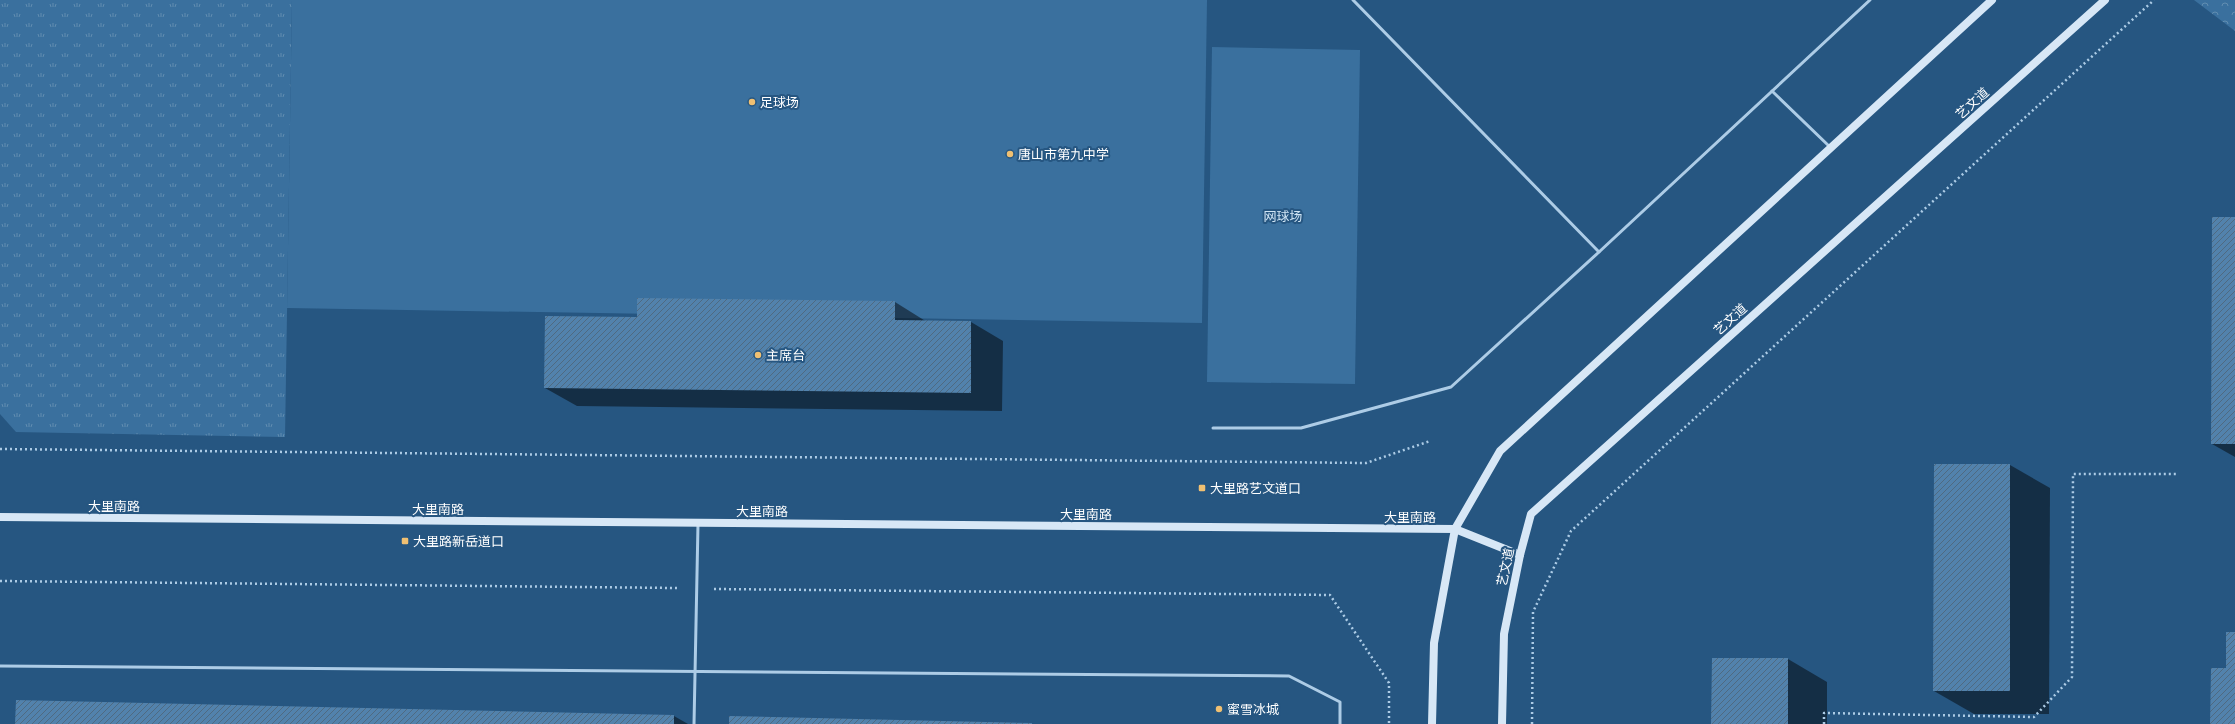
<svg xmlns="http://www.w3.org/2000/svg" width="2235" height="724" font-family="Lato,'Noto Sans SC',sans-serif">
	<style>
		.grass { fill: url(#grass-tufts) }
		.forest { fill: url(#forest-crowns) }
		.park { fill: #3a709e }
		.shadow { fill: #0007 }
		.building { fill: url(#building-hatch) }
		.lines { fill: none; stroke-linecap: round; stroke-linejoin: round }
		.path { stroke: #adcce6; stroke-width: 2.5; stroke-dasharray: 2 3; stroke-linecap: butt }
		.service { stroke: #adcce6; stroke-width: 3 }
		.secondary { stroke: #d7e7f6; stroke-width: 8 }
		.poi-dot { fill: #f0c072; stroke: #265681; stroke-width: 1.5 }
		.labels { text-anchor: middle; stroke-width: 4; stroke-linejoin: round; paint-order: stroke }
		.poi-label { font-size: 13px; fill: #fff; stroke: #265681; text-anchor: start }
		.street-label { font-size: 13px; fill: #fff; stroke: #265681 }
		.park-label { font-size: 13px; fill: #d0e5f5; stroke: #265681 }
	</style>
	<defs>
		<pattern id="grass-tufts" width="24" height="20" patternUnits="userSpaceOnUse"><rect width="24" height="20" fill="#3a709e"/><path d="M3 7l-1-3M5 7V3M7 7l1-3M15 17l-1-3M17 17v-4M19 17l1-3" fill="none" stroke="#618db1"/></pattern>
		<pattern id="forest-crowns" width="20" height="18" patternUnits="userSpaceOnUse"><rect width="20" height="18" fill="#3a709e"/><path d="M2 6a3 3 0 1 1 6 0M12 15a3 3 0 1 1 6 0" fill="none" stroke="#618db1"/></pattern>
		<pattern id="building-hatch" width="6" height="6" patternUnits="userSpaceOnUse"><rect width="6" height="6" fill="#5282ac"/><path d="M-1 1l2-2M0 6l6-6M5 7l2-2" fill="none" stroke="#4f6a81"/></pattern>
	</defs>
	<rect width="100%" height="100%" fill="#265681"/>
	<!-- grass -->
	<polygon class="grass" points="0,0 292,0 285,437 16,432 0,414"/>
	<!-- forest -->
	<polygon class="forest" points="2194,0 2235,0 2235,31"/>
	<!-- park -->
	<g class="park">
		<polygon points="292,0 1207,0 1202,323 287,308"/>
		<polygon points="1212,47 1360,50 1355,384 1207,382"/>
	</g>
	<!-- shadow -->
	<g class="shadow">
		<polygon points="2235,218 2235,457 2212,444"/>
		<polygon points="895,302 927,322 971,322 1003,341 1002,411 577,406 545,388 638,318"/>
		<polygon points="1935,465 2010,465 2050,488 2049,714 1974,714 1934,691"/>
		<polygon points="1788,659 1827,682 1827,724 1712,724"/>
		<polygon points="607,715 674,716 688,724 16,724"/>
	</g>
	<!-- building -->
	<g class="building">
		<polygon points="2212,217 2235,217 2235,444 2211,444"/>
		<polygon points="637,298 895,301 895,320 971,321 971,393 544,388 545,316 637,317"/>
		<polygon points="1934,464 2010,464 2010,691 1933,691"/>
		<polygon points="2226,632 2235,632 2235,724 2210,724 2211,668 2226,668"/>
		<polygon points="1712,658 1788,658 1788,724 1711,724"/>
		<polygon points="16,700 674,715 674,724 15,724"/>
		<polygon points="729,716 1032,723 1032,724 729,724"/>
	</g>
	<g class="lines">
		<!-- path -->
		<g class="path">
			<polyline points="0,449 1366,463 1430,441"/>
			<polyline points="0,581 677,588"/>
			<polyline points="714,589 1330,595 1389,683 1389,724"/>
			<polyline points="1532,724 1533,612 1571,531 2154,0"/>
			<polyline points="1824,724 1824,713 2034,717 2072,677 2073,474 2176,474"/>
		</g>
		<!-- service -->
		<g class="service">
			<polyline points="1353,0 1599,252 1870,0"/>
			<polyline points="1772,91 1830,147"/>
			<polyline points="1213,428 1301,428 1451,387 1599,252"/>
			<polyline points="0,666 1289,676 1340,702 1340,724"/>
			<polyline points="694,724 698,524"/>
		</g>
		<!-- secondary -->
		<g class="secondary">
			<polyline points="0,517 1455,529 1520,555"/>
			<polyline points="1432,724 1434,643 1455,529 1500,451 1992,0"/>
			<polyline points="1502,724 1504,634 1520,555 1531,514 2105,0"/>
		</g>
	</g>
	<!-- markers -->
	<g class="poi-dot">
		<circle cx="752" cy="102" r="4"/>
		<circle cx="1010" cy="154" r="4"/>
		<circle cx="758" cy="355" r="4"/>
		<rect x="1198" y="484" width="8" height="8" rx="2"/>
		<rect x="401" y="537" width="8" height="8" rx="2"/>
		<circle cx="1219" cy="709" r="4"/>
	</g>
	<g class="labels">
		<!-- poi labels -->
		<g class="poi-label">
			<text x="760" y="107">足球场</text>
			<text x="1018" y="159">唐山市第九中学</text>
			<text x="766" y="360">主席台</text>
			<text x="1210" y="493">大里路艺文道口</text>
			<text x="413" y="546">大里路新岳道口</text>
			<text x="1227" y="714">蜜雪冰城</text>
		</g>
		<!-- street labels -->
		<g class="street-label">
			<text transform="translate(1972 103) rotate(-42)" y="5">艺文道</text>
			<text transform="translate(1730 319) rotate(-42)" y="5">艺文道</text>
			<text x="114" y="511">大里南路</text>
			<text x="438" y="514">大里南路</text>
			<text x="762" y="516">大里南路</text>
			<text x="1086" y="519">大里南路</text>
			<text x="1410" y="522">大里南路</text>
			<text transform="translate(1505 567) rotate(-78)" y="5">艺文道</text>
		</g>
		<!-- park labels -->
		<g class="park-label">
			<text x="1283" y="221">网球场</text>
		</g>
	</g>
</svg>
